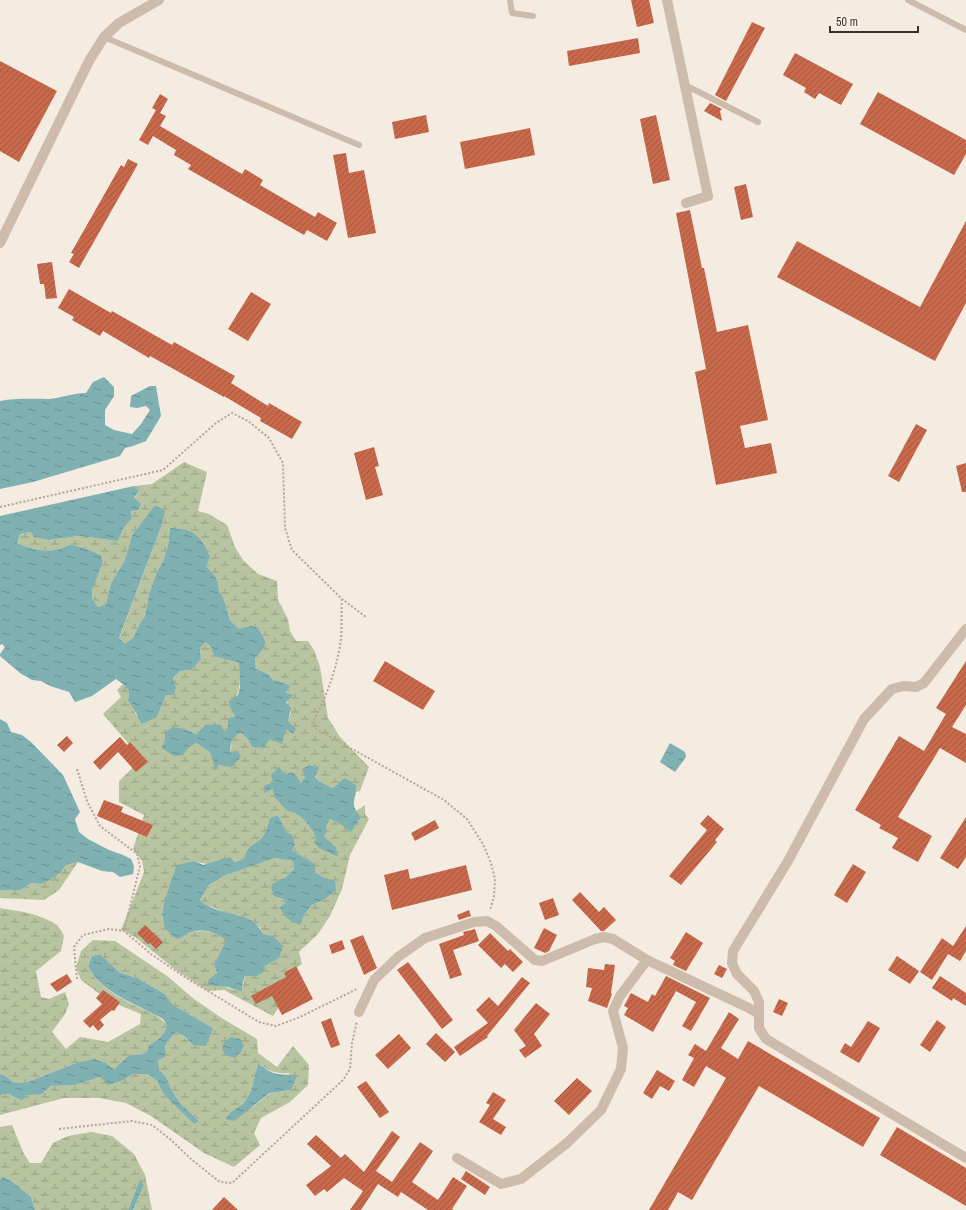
<svg xmlns="http://www.w3.org/2000/svg" width="966" height="1210" font-family="'Archivo Narrow',sans-serif">
	<style>
		.wetland { fill: url(#wetland-marsh); fill-rule: evenodd }
		.water { fill: url(#water-ripples) }
		.building { fill: url(#building-hatch) }
		.lines { fill: none; stroke-linecap: round; stroke-linejoin: round }
		.path { stroke: #b9a596; stroke-width: 2; stroke-dasharray: 2 2; stroke-linecap: butt }
		.lane { stroke: #cdbbac; stroke-width: 6 }
		.street { stroke: #cdbbac; stroke-width: 10 }
	</style>
	<defs>
		<pattern id="wetland-marsh" width="20" height="14" patternUnits="userSpaceOnUse"><rect width="20" height="14" fill="#b8c4a0"/><path d="M1 5h8M5 5V1M11 12h8M15 12V8" fill="none" stroke="#97a083"/></pattern>
		<pattern id="water-ripples" width="26" height="14" patternUnits="userSpaceOnUse"><rect width="26" height="14" fill="#7fb0b2"/><path d="M2 4q2-2 4 0t4 0M15 11q2-2 4 0t4 0" fill="none" stroke="#699091"/></pattern>
		<pattern id="building-hatch" width="6" height="6" patternUnits="userSpaceOnUse"><rect width="6" height="6" fill="#c8694b"/><path d="M-1 1l2-2M0 6l6-6M5 7l2-2" fill="none" stroke="#a4573f"/></pattern>
	</defs>
	<rect width="100%" height="100%" fill="#f4ebe1"/>
	<!-- wetland -->
	<g class="wetland">
		<path d="M184 462 207 472 198 511 209 514 227 525 235 547 243 560 258 574 277 581 278 600 288 619 290 631 296 641H308L314 650 320 667 328 718 340 737 369 767 360 791 356 792V785L338 784 332 788 319 781 315 776 305 777 301 783 297 776 292 772 285 774 279 768 273 782 264 792 273 789 292 812 303 817 317 838 337 857 336 847 324 836 326 827 330 819 339 823 365 805V814L369 819 350 855 342 889 330 916 318 934 299 952 302 964 291 972 292 988 273 1016 224 990 208 991 177 971 135 937 121 930 144 872 142 861 133 849 144 815 119 802V781L142 759 103 714 121 697 117 690 123 684 129 691 128 701 133 706 136 715 157 717 166 695 176 687 173 678 180 671 191 670 201 660 200 648 205 641 211 647 215 656 239 663C240 685 242 688 230 708L235 716 225 733 205 725 196 734 185 729 166 732 165 739 189 746 196 743 206 749 214 758V770C219 765 226 760 229 754 235 745 226 740 241 733L248 739H269L288 721 291 712C286 702 285 696 289 686L273 680 268 674 255 668V658L261 652 266 643C259 627 256 622 239 629L230 620 223 597 219 591 218 582 215 576 206 566 178 528H170L168 545 163 561 157 572 149 594 145 616 139 625 133 638 125 645 119 639 161 527 155 505 132 535 125 560 111 583 106 604 98 607 92 598V591L103 562 101 555C92 551 81 546 71 545 67 545 63 548 59 549 43 553 32 549 17 543L20 534 31 532 49 540 79 536 118 541 123 529 132 518C130 508 133 500 139 491L134 486 152 484ZM278 815 292 850 315 864V872L325 878V899L312 905 304 915 287 901 278 898 273 883 286 877 294 869 293 861 275 858 242 869 226 875 209 885 200 900 207 906 215 908 227 913 239 915 260 927 263 934 274 938 279 958 264 967 262 972 257 976H245L242 992 218 985 209 979 217 973 214 965 227 941C217 931 200 928 188 934L162 919 169 886 195 861C210 867 229 864 245 859 245 844 256 846 263 836 267 831 268 824 270 818Z"/>
		<polygon points="78,862 59,890 44,900 0,898 0,890 20,890 32,883 41,884 61,872 66,865"/>
		<path d="M0 908C19 911 41 914 57 925 60 928 62 932 64 936L61 951 36 971 41 997 49 999 65 992 69 1004 65 1014 52 1032 66 1049 80 1037 108 1042 140 1024 141 1014 109 1001 81 980 76 968 81 951 93 940 115 941 167 976 194 999 220 1017 257 1039 258 1053 277 1067 293 1046 309 1065 308 1085 290 1102 261 1118 254 1133 260 1145 234 1167 204 1153 151 1116 126 1103 99 1098H64L0 1115V1095L9 1094 22 1101 27 1094H42L51 1086 75 1085 100 1077 123 1080 133 1074H148L158 1082 161 1090 167 1098 194 1124 199 1121 180 1103 171 1089 167 1078 159 1069 158 1059 165 1049 167 1040 176 1032 184 1037 193 1045 213 1028 173 1005 165 994 139 979 119 972 100 954 92 956 88 966C96 985 118 997 136 1006 148 1012 160 1015 167 1026 163 1036 158 1040 149 1045L146 1053 138 1055H129L114 1069 106 1063H76L25 1083 13 1082 4 1075 0 1074ZM258 1063C269 1071 274 1074 289 1073L291 1090 271 1093 253 1107 231 1112 244 1103 251 1091Z"/>
		<polygon points="12,1125 24,1154 30,1163 41,1163 53,1143 68,1136 91,1132 112,1136 134,1154 145,1175 152,1210 133,1210 144,1185 140,1181 128,1210 35,1210 31,1197 13,1182 2,1176 0,1179 0,1127"/>
	</g>
	<!-- water -->
	<g class="water">
		<path d="M104 377 114 387V396L105 410V425L114 430 132 434 141 424 150 410 146 406 137 408 130 407 131 396 150 386H156L161 416 146 441 133 446 125 448 120 456 33 482 0 489V401C16 398 31 399 48 399 61 398 73 393 86 393L93 382Z"/>
		<path d="M134 486 139 491 134 498 141 504 138 510 131 511 132 518 123 529 118 541 79 536 49 540 34 537 31 532 20 534 17 543C32 549 44 553 59 549 63 548 67 545 71 545 81 546 92 551 101 555L103 562 92 591V598L98 607 106 604 111 583 125 560 132 535 155 505 165 511 161 527 119 638 125 644 133 638 139 625 145 616 149 594 157 572 163 561 168 545 170 528C193 528 201 536 210 557L206 566 215 576 218 582 219 591 223 597 230 620 239 629C256 622 259 627 266 643L261 652 255 658V668L268 674 273 680 284 683 290 686 286 693 293 695 286 702 291 708 288 721 296 729 293 734 286 729 282 744 270 739 263 748 252 747 248 739 241 733C231 737 231 743 230 752L238 751 241 757 232 767 219 765 214 771C213 753 211 752 196 743L189 747 183 755 174 756 162 748 165 739V732L173 727 185 729 196 734 205 725 215 724 221 725 225 733 228 726V719L235 716 230 708 229 701 238 695 240 687 239 663 214 656 211 647 205 642 200 648 201 660 191 670 180 671 173 678 176 687 174 695H166L157 717 142 724C137 716 134 707 128 701L129 691 123 684 116 679 92 696 75 702 69 692 50 686 41 681 32 680 20 673 0 656V654L5 647 2 644 0 645V516Z"/>
		<polygon points="0,719 7,723 11,732 22,735 31,742 63,775 80,812 75,819 79,832 88,839 109,850 123,855 131,859 134,866 133,874 120,877 113,872 102,871 78,862 66,865 61,872 48,881 41,884 32,883 20,890 0,890"/>
		<polygon points="670,743 685,752 686,757 675,772 660,762"/>
		<path d="M309 765 319 767 315 777 319 781 332 788 338 784 344 778 356 785C357 800 348 803 361 817L351 832 339 823 330 819 326 827 327 832 324 836 336 847 338 857 319 848 314 842 317 838C309 826 303 813 287 811L274 796 273 789 264 793 265 785 273 782 271 775 279 767 285 774 292 772 297 776 301 783 305 777 302 769Z"/>
		<path d="M278 815 286 832 292 835 295 845 292 850 315 864V872L325 878 335 881 336 890 325 899 312 905 304 915 300 925C290 921 285 918 280 908L287 901 274 896 271 888 273 883 286 877 294 869 293 861 275 858 226 875 209 885 200 900C218 918 251 908 263 934L274 937 283 946 279 958 264 967 263 972 257 976H245L243 982 242 992 228 987 207 985 209 979 217 973 214 965 226 941C219 933 203 928 193 932 187 933 183 937 178 939 170 935 165 930 163 920 160 910 173 875 177 865L195 861 203 865 230 857 234 862 245 859C245 844 256 846 263 836 267 831 268 824 270 818Z"/>
		<path d="M100 954 119 972 139 979 165 994 173 1005 213 1028 206 1046 193 1045 185 1037 176 1032C167 1041 164 1044 165 1057L158 1060 159 1069 167 1078 171 1089 180 1103 199 1121 194 1124 167 1098 161 1090 158 1082 148 1074H133L123 1080 108 1085 100 1077 75 1085 51 1086 42 1094 27 1095 22 1101 9 1094 0 1095V1074L4 1075 13 1082 25 1083 76 1063 94 1059 106 1063 114 1069 129 1055H138L146 1053 149 1045C158 1040 163 1036 167 1026L163 1019C139 1005 100 993 88 966L92 956Z"/>
		<polygon points="231,1037 240,1039 244,1046 241,1052 235,1058 225,1055 222,1049 224,1042"/>
		<path d="M258 1063C264 1068 270 1072 277 1074 284 1075 290 1074 297 1076L291 1090 270 1093 234 1121 225 1119 231 1112 244 1103 251 1091Z"/>
		<polygon points="2,1176 13,1182 31,1197 35,1210 0,1210 0,1179"/>
		<polygon points="140,1180 144,1185 133,1210 128,1210"/>
	</g>
	<!-- building -->
	<g class="building">
		<polygon points="631,0 649,0 654,23 637,27"/>
		<polygon points="752,22 765,28 726,101 715,95"/>
		<polygon points="638,38 640,53 569,66 567,51"/>
		<polygon points="795,53 853,84 841,105 819,93 815,99 804,92 806,88 783,75"/>
		<polygon points="0,61 57,91 19,162 0,151"/>
		<polygon points="878,92 966,140 966,154 954,175 860,124"/>
		<polygon points="160,94 168,99 160,113 166,116 160,126 242,174 245,169 263,180 260,185 315,217 318,212 337,223 327,241 307,230 304,235 188,169 191,165 174,155 176,150 153,136 148,145 139,140 156,110 152,108"/>
		<polygon points="710,103 722,109 720,111 722,121 704,111"/>
		<polygon points="426,115 429,132 395,139 392,122"/>
		<polygon points="656,115 670,180 653,184 640,119"/>
		<polygon points="530,128 535,155 465,169 460,142"/>
		<polygon points="346,153 349,173 364,170 376,233 348,238 333,155"/>
		<polygon points="128,159 138,164 79,268 69,262 74,254 71,253 121,165 124,167"/>
		<polygon points="746,184 753,217 741,220 734,187"/>
		<polygon points="690,210 702,268 704,268 717,332 748,325 768,420 740,426 745,448 771,443 777,473 716,485 695,372 706,369 676,213"/>
		<polygon points="966,221 966,303 935,361 777,277 797,241 920,307"/>
		<polygon points="52,262 57,298 46,299 44,284 40,284 37,264"/>
		<polygon points="69,289 111,313 112,311 172,345 174,342 235,376 231,383 268,406 269,403 302,422 292,439 260,421 261,418 224,396 224,397 150,356 149,358 103,331 100,336 72,320 74,317 58,308"/>
		<polygon points="251,292 271,304 248,341 228,329"/>
		<polygon points="916,424 927,430 899,482 888,476"/>
		<polygon points="374,447 379,466 375,467 383,495 366,500 354,453"/>
		<polygon points="966,463 966,492 962,492 956,466"/>
		<polygon points="385,661 435,691 423,710 373,681"/>
		<polygon points="966,661 966,705 952,727 966,734 966,763 940,748 898,817 932,836 918,862 892,848 898,838 879,828 881,825 855,810 899,736 924,751 946,714 936,708"/>
		<polygon points="67,736 73,743 64,752 57,745"/>
		<polygon points="120,737 127,745 130,742 148,762 136,772 118,752 100,770 93,762"/>
		<polygon points="104,800 123,807 121,812 153,825 147,837 97,816"/>
		<polygon points="708,815 724,829 715,840 717,842 681,885 669,876 707,830 700,824"/>
		<polygon points="966,817 966,857 958,869 940,858"/>
		<polygon points="435,820 439,828 415,841 411,833"/>
		<polygon points="853,864 866,872 847,903 834,895"/>
		<polygon points="466,865 472,890 392,910 384,875 408,869 410,879"/>
		<polygon points="580,892 599,912 604,907 616,920 604,931 601,931 572,900"/>
		<polygon points="553,898 559,915 545,920 539,903"/>
		<polygon points="469,910 471,916 459,920 457,915"/>
		<polygon points="145,925 163,942 156,949 150,943 148,944 137,933"/>
		<polygon points="966,926 966,951 960,961 948,954 932,980 920,972 942,938 953,946"/>
		<polygon points="544,928 557,935 549,951 545,953 534,948"/>
		<polygon points="475,929 479,941 453,950 462,975 450,979 439,944 464,935 463,932"/>
		<polygon points="686,932 703,943 686,971 673,965 675,961 670,958"/>
		<polygon points="490,933 508,951 510,949 523,962 513,972 505,964 501,968 478,945"/>
		<polygon points="363,935 377,968 364,975 350,940"/>
		<polygon points="342,940 345,949 332,954 329,945"/>
		<polygon points="897,956 919,971 910,984 888,970"/>
		<polygon points="408,962 453,1020 442,1029 397,970"/>
		<polygon points="605,964 615,965 611,993 612,994 607,1008 588,1001 592,988 586,987 588,968 604,970"/>
		<polygon points="719,965 727,969 722,978 714,974"/>
		<polygon points="296,966 313,999 282,1015 272,996 256,1004 251,996 286,977 284,973"/>
		<polygon points="67,974 72,982 57,992 50,984"/>
		<polygon points="666,976 710,998 691,1031 682,1026 696,1002 676,991 653,1032 624,1015 628,1008 624,1006 631,993 648,1002 652,994 655,996"/>
		<polygon points="940,976 966,993 966,1006 953,998 952,1001 932,988"/>
		<polygon points="522,977 530,983 487,1036 488,1037 460,1056 454,1047 488,1023 476,1010 489,997 498,1006"/>
		<polygon points="103,990 120,1002 114,1011 112,1010 100,1020 104,1025 98,1031 93,1025 90,1028 83,1021 102,1004 96,998"/>
		<polygon points="779,999 788,1003 782,1016 773,1012"/>
		<polygon points="536,1003 550,1014 534,1034 542,1046 525,1058 519,1050 526,1046 514,1030"/>
		<polygon points="729,1012 739,1019 721,1048 738,1059 748,1041 880,1118 863,1147 759,1086 692,1200 678,1192 668,1210 649,1210 726,1078 706,1066 694,1087 682,1080 694,1058 688,1055 695,1044 706,1051"/>
		<polygon points="331,1018 340,1045 331,1048 321,1022"/>
		<polygon points="937,1020 946,1027 930,1052 920,1045"/>
		<polygon points="868,1021 880,1028 859,1063 840,1052 845,1043 851,1047"/>
		<polygon points="436,1033 455,1052 445,1062 426,1044"/>
		<polygon points="399,1034 411,1048 388,1069 375,1055"/>
		<polygon points="657,1070 675,1081 669,1091 660,1086 652,1099 643,1093"/>
		<polygon points="577,1078 592,1091 569,1115 554,1101"/>
		<polygon points="366,1081 389,1112 380,1118 357,1087"/>
		<polygon points="493,1092 506,1100 493,1119 506,1127 501,1135 479,1122 490,1105 486,1103"/>
		<polygon points="897,1127 966,1168 966,1206 880,1155"/>
		<polygon points="392,1131 400,1137 376,1171 392,1182 420,1142 433,1151 412,1182 438,1200 453,1177 467,1186 452,1209 454,1210 428,1210 401,1192 398,1197 378,1184 361,1210 350,1210 363,1191 344,1178 327,1192 324,1189 315,1196 306,1185 331,1166 307,1144 316,1135 341,1158 345,1154 364,1172"/>
		<polygon points="466,1171 490,1187 485,1195 461,1179"/>
		<polygon points="224,1197 238,1210 212,1210"/>
	</g>
	<g class="lines">
		<!-- path -->
		<g class="path">
			<polyline points="0,507 163,470 216,423 232,413 248,421 269,438 283,463 285,528 292,550 342,599 366,617"/>
			<path d="M342 599C341 612 342 626 341 639 337 669 326 698 312 724L316 729 444 800 467 819 483 844 491 863 495 879 494 896 490 911"/>
			<polyline points="77,769 87,801 100,826 137,854 140,866 124,931"/>
			<polyline points="77,979 74,947 83,935 109,929 124,931 151,954 183,976 259,1022 276,1026 300,1017 357,989"/>
			<polyline points="59,1129 132,1121 152,1125 170,1139 192,1160 220,1182 232,1183 343,1080 350,1069 352,1043 357,1021"/>
		</g>
		<!-- lane -->
		<g class="lane">
			<polyline points="510,0 512,13 533,16"/>
			<polyline points="908,0 966,30"/>
			<polyline points="104,37 359,145"/>
			<polyline points="685,85 758,122"/>
		</g>
		<!-- street -->
		<g class="street">
			<polyline points="667,0 708,196 686,203"/>
			<polyline points="0,243 89,61 104,37 119,23 159,0"/>
			<polyline points="966,629 924,683 916,687 904,686 892,689 864,719 788,861 733,951 732,963 737,974 754,991 759,1002 759,1028 766,1039 966,1158"/>
			<polyline points="359,1012 374,980 398,957 425,938 474,922 487,921 496,926 535,960 542,961 595,939 604,937 613,939 647,960 749,1008 759,1014"/>
			<polyline points="457,1158 501,1184 521,1179 567,1143 601,1110 621,1069 623,1048 613,1011 620,996 647,960"/>
		</g>
	</g>
	<!-- scale -->
	<path d="M830 26v6h88v-6" fill="none" stroke="#3b302b" stroke-width="2"/>
	<text x="836" y="26" font-size="12" fill="#3b302b" stroke="#fbf5ee" stroke-width="3" paint-order="stroke">50 m</text>
</svg>
